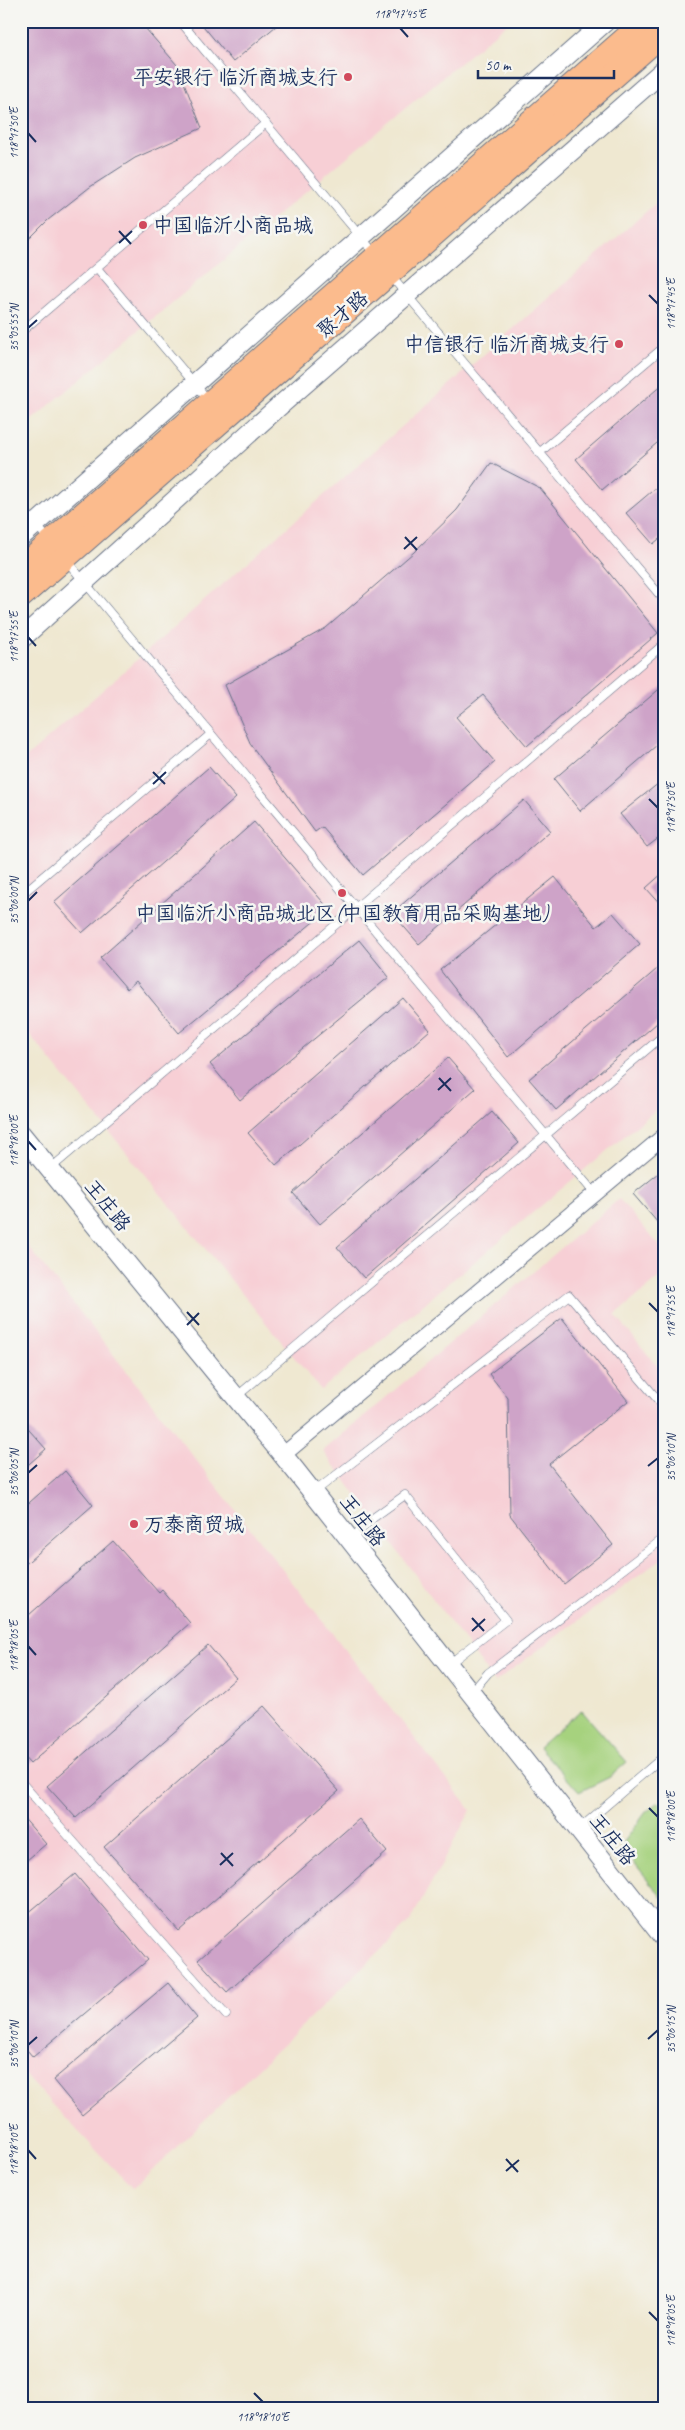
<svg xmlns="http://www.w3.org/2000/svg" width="685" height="2430" font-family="Caveat,'LXGW WenKai TC',sans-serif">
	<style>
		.built { fill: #f7cfd5 }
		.green { fill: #a6d27e; stroke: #60806e }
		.building { fill: #cea3c8 }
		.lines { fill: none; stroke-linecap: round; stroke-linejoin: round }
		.service-casing { stroke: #657086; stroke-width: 9 }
		.minor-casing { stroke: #657086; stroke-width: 17 }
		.tertiary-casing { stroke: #657086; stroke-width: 21 }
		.primary-casing { stroke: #657086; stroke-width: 26 }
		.service { stroke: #fff; stroke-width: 8 }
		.minor { stroke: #fff; stroke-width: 15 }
		.tertiary { stroke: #fff; stroke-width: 19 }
		.primary { stroke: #fbbb8d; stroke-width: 24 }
		.ticks { fill: none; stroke: #1b2f5e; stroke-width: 2 }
		.poi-dot { fill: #d1495b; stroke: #f6f6f2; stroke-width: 2 }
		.labels { text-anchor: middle; stroke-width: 5; stroke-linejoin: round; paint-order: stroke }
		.poi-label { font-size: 20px; fill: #1b2f5e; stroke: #f6f6f2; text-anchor: end }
		.street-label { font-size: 20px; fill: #1b2f5e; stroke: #f6f6f2 }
		.neatline { fill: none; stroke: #1b2f5e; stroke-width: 2 }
		.ticks-label { font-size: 12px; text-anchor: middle; fill: #1b2f5e }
	</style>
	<rect width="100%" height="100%" fill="#f6f6f2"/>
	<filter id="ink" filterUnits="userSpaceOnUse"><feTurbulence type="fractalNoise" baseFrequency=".02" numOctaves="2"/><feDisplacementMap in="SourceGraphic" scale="10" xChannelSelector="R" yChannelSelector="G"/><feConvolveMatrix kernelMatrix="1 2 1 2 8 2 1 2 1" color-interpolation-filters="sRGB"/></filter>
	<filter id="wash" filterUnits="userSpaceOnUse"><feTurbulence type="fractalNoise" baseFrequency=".0096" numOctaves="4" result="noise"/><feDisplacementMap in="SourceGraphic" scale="20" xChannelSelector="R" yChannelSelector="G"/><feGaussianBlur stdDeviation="1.12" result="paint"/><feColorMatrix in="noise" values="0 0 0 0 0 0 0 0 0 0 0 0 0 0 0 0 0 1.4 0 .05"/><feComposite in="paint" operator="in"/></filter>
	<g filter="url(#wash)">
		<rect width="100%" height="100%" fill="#efe8d1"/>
		<!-- built -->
		<g class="built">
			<polygon points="21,21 510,21 21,429"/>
			<polygon points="664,196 664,1103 321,1390 21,1024 21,762"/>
			<polygon points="619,1199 664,1251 664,1274 615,1315 664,1374 664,1557 495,1682 323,1451"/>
			<polygon points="21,1237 471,1810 410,1922 133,2189 21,2071"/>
		</g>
		<!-- green -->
		<g class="green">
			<polygon points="581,1710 627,1762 610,1777 579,1792 539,1747"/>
			<polygon points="659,1802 664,1808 664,1900 621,1846 646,1812"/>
		</g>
		<g id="blocks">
			<!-- building -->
			<g class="building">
				<polygon points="21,21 139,21 177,65 202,128 135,158 90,187 48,220 21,247"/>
				<polygon points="199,21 282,21 233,62"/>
				<polygon points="664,383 664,437 602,490 576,459"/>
				<polygon points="491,463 540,488 658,633 527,746 483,695 456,717 495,762 363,875 322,827 315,832 251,745 225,685 326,628 414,552 457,510"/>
				<polygon points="664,481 664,535 653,544 626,513"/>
				<polygon points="664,685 664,739 580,811 554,779"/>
				<polygon points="209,767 236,798 82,933 54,902"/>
				<polygon points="664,779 664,834 647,847 620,814"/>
				<polygon points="524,800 550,831 419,944 392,913"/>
				<polygon points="254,822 329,909 179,1033 136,981 127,989 100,958"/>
				<polygon points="664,872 664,908 646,888"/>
				<polygon points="555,877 596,927 613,913 640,944 508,1057 440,970"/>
				<polygon points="359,940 389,977 240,1100 210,1064"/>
				<polygon points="664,963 664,1017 556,1110 529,1079"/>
				<polygon points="403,998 430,1030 276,1165 248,1133"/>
				<polygon points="448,1058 475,1089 320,1224 293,1193"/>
				<polygon points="492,1112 519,1143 364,1278 337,1247"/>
				<polygon points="664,1169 664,1230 633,1194"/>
				<polygon points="562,1318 628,1401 549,1464 613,1545 564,1584 510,1515 508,1398 489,1374"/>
				<polygon points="21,1421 46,1449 21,1471"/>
				<polygon points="65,1471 93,1505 21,1568 21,1510"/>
				<polygon points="113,1541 159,1593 162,1590 190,1623 30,1764 21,1754 21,1622"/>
				<polygon points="208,1645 236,1678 76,1818 47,1786"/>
				<polygon points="264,1706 339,1791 179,1931 104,1847"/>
				<polygon points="21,1815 46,1844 21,1865"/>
				<polygon points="359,1819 387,1852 227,1992 198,1960"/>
				<polygon points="75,1874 148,1960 33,2057 21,2043 21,1919"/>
				<polygon points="168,1983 197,2018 82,2115 53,2080"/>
			</g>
		</g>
	</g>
	<g filter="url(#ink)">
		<use href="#blocks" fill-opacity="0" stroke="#657086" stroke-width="1"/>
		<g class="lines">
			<defs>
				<g id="service">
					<polyline points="180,21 376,255"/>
					<polyline points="97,268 209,401"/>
					<polyline points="390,275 664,600"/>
					<polyline points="21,332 266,123"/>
					<polyline points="539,453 664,347"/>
					<polyline points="21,507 50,541"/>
					<polyline points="66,560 595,1194"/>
					<polyline points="21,895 211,734"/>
					<polyline points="50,1169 664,644"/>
					<polyline points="236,1397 664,1035"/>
					<polyline points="313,1493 569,1295 664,1407"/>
					<polyline points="350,1540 373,1518 405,1495 506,1620 449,1664"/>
					<polyline points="471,1693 488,1673 664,1538"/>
					<polyline points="21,1782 226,2015"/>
					<polyline points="579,1829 664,1756"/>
				</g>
				<polyline id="minor" points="283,1455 664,1136"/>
				<g id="tertiary">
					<polyline points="21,537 606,21"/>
					<polyline points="21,639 276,409 664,70"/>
					<polyline points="21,1134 295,1470 664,1938"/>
				</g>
				<g id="primary">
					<polyline points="21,569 646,21"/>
					<polyline points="21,596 664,32"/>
				</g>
			</defs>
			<!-- service casing -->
			<use href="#service" class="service-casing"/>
			<!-- minor casing -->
			<use href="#minor" class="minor-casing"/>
			<!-- tertiary casing -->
			<use href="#tertiary" class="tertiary-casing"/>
			<!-- primary casing -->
			<use href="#primary" class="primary-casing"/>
			<!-- service -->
			<use href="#service" class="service"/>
			<!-- minor -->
			<use href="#minor" class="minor"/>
			<!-- tertiary -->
			<use href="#tertiary" class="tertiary"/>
			<!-- primary -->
			<use href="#primary" class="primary"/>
		</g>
	</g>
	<!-- ticks -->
	<path class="ticks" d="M400 28 408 37M28 133 36 142M119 231 131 244M119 243 132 231M649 295 658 304M28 328 37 320M405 537 417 550M404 549 417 537M28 637 36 646M153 772 165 784M153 784 166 772M649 799 658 808M28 901 37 892M439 1078 451 1091M438 1090 451 1078M28 1141 36 1150M649 1303 658 1312M187 1312 199 1325M187 1325 199 1313M648 1466 658 1458M28 1473 37 1465M472 1618 484 1631M472 1631 485 1619M28 1646 36 1655M649 1808 658 1817M221 1853 233 1866M220 1865 233 1853M648 2039 658 2030M28 2045 37 2037M28 2150 36 2159M506 2159 518 2172M506 2171 519 2160M649 2312 658 2321M254 2393 263 2402"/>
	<!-- markers -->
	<g class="poi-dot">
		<circle cx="348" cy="77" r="5"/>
		<circle cx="143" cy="225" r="5"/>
		<circle cx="619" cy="344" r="5"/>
		<circle cx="342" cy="893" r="5"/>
		<circle cx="134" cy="1524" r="5"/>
	</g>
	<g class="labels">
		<!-- poi labels -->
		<g class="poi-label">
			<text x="338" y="84">平安银行 临沂商城支行</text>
			<text x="153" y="232" text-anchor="start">中国临沂小商品城</text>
			<text x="609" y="351">中信银行 临沂商城支行</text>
			<text x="342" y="920" text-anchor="middle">中国临沂小商品城北区(中国教育用品采购基地)</text>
			<text x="144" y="1531" text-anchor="start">万泰商贸城</text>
		</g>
		<!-- street labels -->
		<g class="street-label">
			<text transform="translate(342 314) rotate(-41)" y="7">聚才路</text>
			<text transform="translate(108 1205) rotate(51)" y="7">王庄路</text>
			<text transform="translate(363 1520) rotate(52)" y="7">王庄路</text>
			<text transform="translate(613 1839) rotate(51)" y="7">王庄路</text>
		</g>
	</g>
	<!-- margin -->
	<rect width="685" height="2430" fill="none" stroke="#f6f6f2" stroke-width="55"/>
	<!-- scale -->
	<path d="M478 70v8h136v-8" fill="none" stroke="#1b2f5e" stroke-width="2.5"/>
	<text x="485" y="70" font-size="15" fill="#1b2f5e" stroke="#f6f6f2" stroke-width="4" paint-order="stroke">50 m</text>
	<rect x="28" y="28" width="630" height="2374" class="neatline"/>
	<g class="ticks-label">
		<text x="400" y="18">118°17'45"E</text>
		<text transform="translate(14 133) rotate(-90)" y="4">118°17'50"E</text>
		<text transform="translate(671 304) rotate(-90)" y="4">118°17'45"E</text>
		<text transform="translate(14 328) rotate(-90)" y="4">35°05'55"N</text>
		<text transform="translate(14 637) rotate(-90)" y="4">118°17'55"E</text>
		<text transform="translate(671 808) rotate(-90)" y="4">118°17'50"E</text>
		<text transform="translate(14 901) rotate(-90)" y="4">35°06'00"N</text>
		<text transform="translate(14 1141) rotate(-90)" y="4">118°18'00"E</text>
		<text transform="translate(671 1312) rotate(-90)" y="4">118°17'55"E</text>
		<text transform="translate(671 1458) rotate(-90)" y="4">35°06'10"N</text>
		<text transform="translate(14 1473) rotate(-90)" y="4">35°06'05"N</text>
		<text transform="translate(14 1646) rotate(-90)" y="4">118°18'05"E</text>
		<text transform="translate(671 1817) rotate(-90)" y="4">118°18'00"E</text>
		<text transform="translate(671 2030) rotate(-90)" y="4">35°06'15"N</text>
		<text transform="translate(14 2045) rotate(-90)" y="4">35°06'10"N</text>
		<text transform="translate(14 2150) rotate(-90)" y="4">118°18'10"E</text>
		<text transform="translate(671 2321) rotate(-90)" y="4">118°18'05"E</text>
		<text x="263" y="2421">118°18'10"E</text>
	</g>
</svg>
